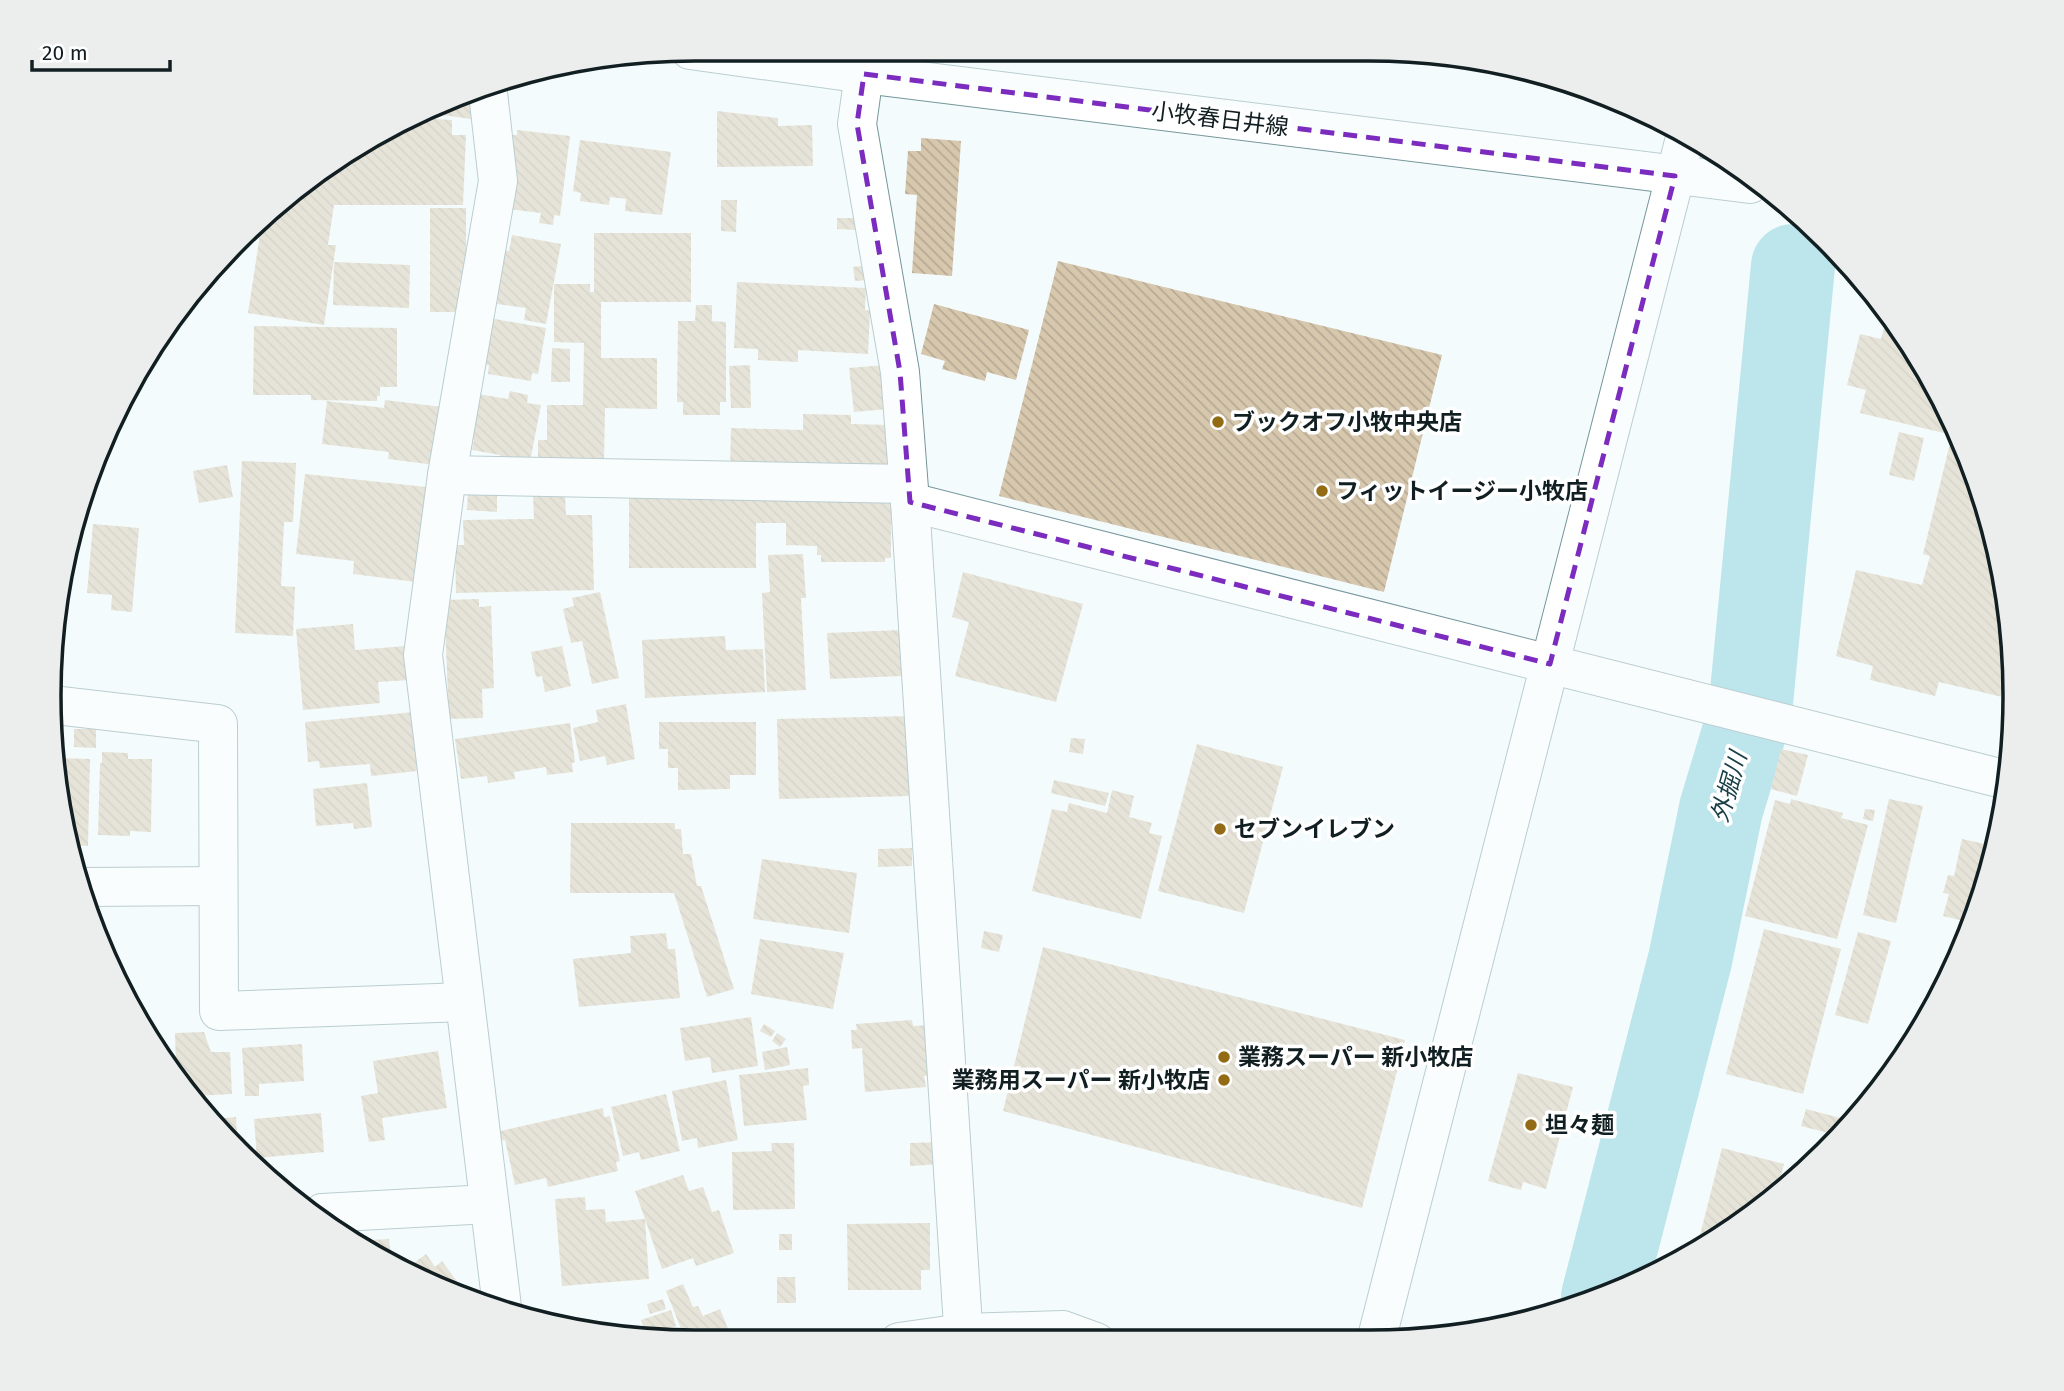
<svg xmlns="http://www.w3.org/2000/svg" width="2064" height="1391" font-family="'Fira Sans','Noto Sans JP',sans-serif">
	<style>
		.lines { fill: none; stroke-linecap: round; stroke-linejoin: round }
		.river { stroke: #7bcbd9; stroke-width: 84 }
		.building { fill: url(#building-back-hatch) }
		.street-casing { stroke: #75969c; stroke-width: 40 }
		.secondary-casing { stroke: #75969c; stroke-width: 40 }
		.street { stroke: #fff; stroke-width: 38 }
		.secondary { stroke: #fff; stroke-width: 38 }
		.marked { fill: none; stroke: #7b2cbf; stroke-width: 5; stroke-dasharray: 14 9; stroke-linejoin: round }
		.poi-dot { fill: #946b15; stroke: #fff; stroke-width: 2.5 }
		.labels { text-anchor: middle; stroke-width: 7; stroke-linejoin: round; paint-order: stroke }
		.street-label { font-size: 23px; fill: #121f22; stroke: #fff }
		.poi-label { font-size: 23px; font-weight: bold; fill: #121f22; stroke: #fff; text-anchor: start }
		.water-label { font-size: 24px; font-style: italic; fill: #1a4047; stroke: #fff }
		.rim { fill: none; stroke: #121f22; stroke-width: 3.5 }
	</style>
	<defs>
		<pattern id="building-back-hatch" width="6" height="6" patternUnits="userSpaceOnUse" patternTransform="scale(1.75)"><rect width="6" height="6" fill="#d6c7ad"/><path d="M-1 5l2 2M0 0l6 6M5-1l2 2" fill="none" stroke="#b7aa95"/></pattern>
	</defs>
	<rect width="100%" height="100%" fill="#f4fbfc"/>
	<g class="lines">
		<!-- river -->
		<polyline class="river" points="1603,1297 1690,960 1721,809 1750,713 1793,266"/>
	</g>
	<!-- building -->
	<g class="building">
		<polygon points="466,94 474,95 471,119 428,113"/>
		<polygon points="717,111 778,118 778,126 812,125 813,166 717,167"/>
		<polygon points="417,118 452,120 452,135 466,135 463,205 334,205 328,245 336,245 324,325 248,313 261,228 336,158 394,130 405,130 405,124"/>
		<polygon points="517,130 570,136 560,216 554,215 553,225 539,223 541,213 508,209 509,135 517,135"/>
		<polygon points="921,138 961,141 952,276 912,273 917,195 905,194 908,151 921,151"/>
		<polygon points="580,140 671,152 662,215 625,211 626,199 610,197 609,205 580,201 581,193 573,191"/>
		<polygon points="721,200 737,200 736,232 721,231"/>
		<polygon points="430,208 466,208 466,283 459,283 459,312 430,312"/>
		<polygon points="837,218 857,218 857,230 837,229"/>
		<polygon points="594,233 691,233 691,302 601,302 601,358 657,358 657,409 605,408 604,460 538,460 538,440 547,440 547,405 583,405 584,343 554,342 554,284 590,284 590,292 594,292"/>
		<polygon points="512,235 561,244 546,324 524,320 526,308 497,304 498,298 491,297 500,249 509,251"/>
		<polygon points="1058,261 1442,355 1384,592 999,496"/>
		<polygon points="334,262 410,265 409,308 333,305"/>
		<polygon points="868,265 869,280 855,281 853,267"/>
		<polygon points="737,282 866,288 865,310 870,311 868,354 798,350 798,362 758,360 758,349 734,348"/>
		<polygon points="934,304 1029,330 1016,380 987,372 985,381 942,369 945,361 921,354"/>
		<polygon points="696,305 712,305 712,321 726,322 726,402 720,402 720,415 683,415 683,402 677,402 678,321 695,321"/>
		<polygon points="489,318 546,328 538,374 532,373 531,381 488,374 489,365 481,365"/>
		<polygon points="254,326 397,328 397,387 380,387 380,396 377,396 377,401 311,400 311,395 253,395"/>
		<polygon points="1884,328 1904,333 1906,336 1966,448 2002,569 2015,700 1939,682 1935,696 1870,680 1873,666 1836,656 1856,570 1922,585 1930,556 1923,554 1952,435 1860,413 1866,390 1847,385 1860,334 1881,339"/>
		<polygon points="552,348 570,349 570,382 551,382"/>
		<polygon points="750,365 751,408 731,408 729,366"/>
		<polygon points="885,365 888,409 854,412 849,368"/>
		<polygon points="510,391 528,395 527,403 541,405 529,467 499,462 500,455 472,450 474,440 470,439 478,394 508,399"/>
		<polygon points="385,400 442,407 435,465 388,459 389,452 322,444 327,401 384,408"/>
		<polygon points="803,414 851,415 851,424 890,425 888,472 730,468 731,428 803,430"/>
		<polygon points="1899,432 1924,438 1914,481 1889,475"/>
		<polygon points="242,461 296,463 293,522 284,522 281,586 295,587 293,636 235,633"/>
		<polygon points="227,465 233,497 199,503 193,471"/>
		<polygon points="305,474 426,487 416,582 353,574 354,561 296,554"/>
		<polygon points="468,492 497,494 497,512 467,510"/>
		<polygon points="565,494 566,515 592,515 594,590 456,593 455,545 464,545 463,520 534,519 533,495"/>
		<polygon points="629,495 891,500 891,558 885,558 885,562 821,562 821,555 817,555 817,546 786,545 786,523 756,523 756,568 629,568"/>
		<polygon points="93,524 139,528 132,612 111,610 112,595 87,593"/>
		<polygon points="803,554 806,598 801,598 806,690 767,692 762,593 770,592 768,555"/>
		<polygon points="963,572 1083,604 1056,702 955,676 969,622 952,617"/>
		<polygon points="600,592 619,678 592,684 582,641 571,643 563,609 574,606 572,598"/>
		<polygon points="479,599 479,607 491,606 494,688 482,689 483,718 449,719 444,600"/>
		<polygon points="353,624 355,650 406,646 409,680 378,682 380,703 303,710 296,629"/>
		<polygon points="900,630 902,676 830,679 827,633"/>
		<polygon points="725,636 726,650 763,649 765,692 645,698 642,640"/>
		<polygon points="562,646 571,686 545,692 542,676 536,677 531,652"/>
		<polygon points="626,704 635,759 607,765 605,756 580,761 573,728 598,722 596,710"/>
		<polygon points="415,712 420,762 416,762 417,771 371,776 370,764 320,768 319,761 308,762 305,722"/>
		<polygon points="910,716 912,796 779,799 777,719"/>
		<polygon points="659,722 756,722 756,775 730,775 730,789 678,790 678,768 668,768 668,749 659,749"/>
		<polygon points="570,723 575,762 572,763 573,772 547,775 546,767 514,772 515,779 488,783 487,776 461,779 455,739"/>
		<polygon points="74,729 96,729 96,748 74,747"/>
		<polygon points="1071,738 1085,739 1083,754 1069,752"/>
		<polygon points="1197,744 1283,767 1244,913 1158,891"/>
		<polygon points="1781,749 1808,755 1797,796 1771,789"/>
		<polygon points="102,752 128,753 128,759 152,759 151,832 130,831 130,836 98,835 100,763 102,763"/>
		<polygon points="57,758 90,759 88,846 70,845 62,822"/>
		<polygon points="1054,780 1109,793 1105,806 1051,793"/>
		<polygon points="367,783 372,827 354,829 353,823 316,826 313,789"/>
		<polygon points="1112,790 1134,796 1129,817 1152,823 1149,833 1162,836 1141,919 1032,891 1052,809 1067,812 1069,803 1107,813"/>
		<polygon points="1791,799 1843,813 1841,818 1868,825 1837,939 1745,916 1775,800 1790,804"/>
		<polygon points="1889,799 1923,806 1896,923 1863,915"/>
		<polygon points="1865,809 1875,810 1873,821 1863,819"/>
		<polygon points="571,823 675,823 675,829 681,829 683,854 691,854 697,886 701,886 734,989 707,997 674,893 570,893"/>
		<polygon points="1962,839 1994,846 1972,923 1943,916 1949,894 1943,893 1948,875 1954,876"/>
		<polygon points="912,848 912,866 878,867 878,849"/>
		<polygon points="762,859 857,873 849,933 753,919"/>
		<polygon points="1764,929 1841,949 1803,1094 1726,1074"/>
		<polygon points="984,931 1003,935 999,952 981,948"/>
		<polygon points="1858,932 1891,941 1868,1024 1835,1015"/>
		<polygon points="666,933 668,949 675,949 680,998 579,1007 573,959 631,953 630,936"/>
		<polygon points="760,939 844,953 833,1009 751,994"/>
		<polygon points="1043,947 1405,1040 1362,1208 1003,1111"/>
		<polygon points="751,1017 758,1066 712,1073 710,1057 685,1061 680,1028"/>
		<polygon points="912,1020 913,1026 931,1025 935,1075 924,1076 926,1087 865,1092 862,1048 852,1049 851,1030 857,1030 856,1024"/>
		<polygon points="764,1024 775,1031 771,1037 760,1031"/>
		<polygon points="204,1032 211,1052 230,1052 232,1094 195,1096 176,1072 175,1033"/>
		<polygon points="777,1033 786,1039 780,1047 772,1041"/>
		<polygon points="302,1044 304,1081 259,1084 259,1096 245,1096 242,1048"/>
		<polygon points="787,1047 790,1065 765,1070 762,1052"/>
		<polygon points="438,1051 447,1108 382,1118 385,1140 369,1142 361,1096 378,1093 373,1061"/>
		<polygon points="808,1068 809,1085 803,1086 807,1120 744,1126 739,1075"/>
		<polygon points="1518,1073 1573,1087 1546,1189 1523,1182 1521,1190 1488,1181"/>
		<polygon points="726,1080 738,1140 698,1148 697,1138 682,1141 672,1091"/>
		<polygon points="666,1094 680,1151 641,1160 639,1152 623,1156 611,1107"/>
		<polygon points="603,1108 604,1117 610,1116 620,1161 616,1162 618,1171 548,1187 546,1178 515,1185 505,1140 498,1141 496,1132"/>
		<polygon points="1806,1109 1852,1121 1840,1136 1801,1126"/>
		<polygon points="321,1113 324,1152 257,1158 254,1119"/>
		<polygon points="236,1117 238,1152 212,1119"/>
		<polygon points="943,1142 944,1164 910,1166 910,1143"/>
		<polygon points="771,1143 794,1143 795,1209 733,1210 732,1152 772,1151"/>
		<polygon points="1722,1148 1784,1164 1777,1192 1728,1233 1701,1248 1697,1247"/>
		<polygon points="683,1175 689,1191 703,1187 712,1212 719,1210 734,1253 696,1266 693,1258 662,1269 645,1219 649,1279 562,1286 555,1199 585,1197 586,1210 605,1209 606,1222 645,1219 635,1191"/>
		<polygon points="930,1223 930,1270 921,1270 921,1290 848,1290 847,1224"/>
		<rect x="779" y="1234" width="13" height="16"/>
		<polygon points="389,1239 392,1263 372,1248 371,1240"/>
		<polygon points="426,1254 435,1267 442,1261 467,1295 409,1275 403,1271"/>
		<polygon points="777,1277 795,1277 796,1303 777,1303"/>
		<polygon points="683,1284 693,1307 698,1306 703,1316 720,1309 732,1339 724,1342 686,1341 666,1291"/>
		<polygon points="663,1299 666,1309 650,1314 647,1304"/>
		<polygon points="671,1310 676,1326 646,1335 641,1320"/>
		<polygon points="637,1328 639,1336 617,1334"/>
	</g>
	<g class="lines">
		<defs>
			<g id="street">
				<polyline points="864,74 857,124 900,372 910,502 964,1342"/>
				<polyline points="487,84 498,181 447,475 423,655 502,1307"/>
				<polyline points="447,475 908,484"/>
				<polyline points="910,502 2007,780"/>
				<polyline points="54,705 218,724 219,1011 464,1002"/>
				<polyline points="86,887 218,886"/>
				<polyline points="322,1213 489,1204"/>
				<polyline points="899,1342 963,1333 1063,1330 1096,1342"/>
			</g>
			<g id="secondary">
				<polyline points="690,50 864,74 1750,184"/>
				<polyline points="1376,1341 1685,138"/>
			</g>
		</defs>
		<!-- street casing -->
		<use href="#street" class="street-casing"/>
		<!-- secondary casing -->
		<use href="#secondary" class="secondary-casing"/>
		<!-- street -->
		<use href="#street" class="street"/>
		<!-- secondary -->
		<use href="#secondary" class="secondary"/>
	</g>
	<!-- marked area -->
	<path d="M0 0H2064V1391H0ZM864 74 1675 176 1550 664 910 502 900 372 857 124Z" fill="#f4fbfc" fill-opacity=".55" fill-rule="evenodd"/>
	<path class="marked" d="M864 74 1675 176 1550 664 910 502 900 372 857 124Z"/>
	<!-- markers -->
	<g class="poi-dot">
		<circle cx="1218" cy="422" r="7"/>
		<circle cx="1322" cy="491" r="7"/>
		<circle cx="1220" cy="829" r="7"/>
		<circle cx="1224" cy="1057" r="7"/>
		<circle cx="1224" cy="1080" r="7"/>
		<circle cx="1531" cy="1125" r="7"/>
	</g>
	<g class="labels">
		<!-- street labels -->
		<g class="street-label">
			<text transform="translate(1220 119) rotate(7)" y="8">小牧春日井線</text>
		</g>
		<!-- poi labels -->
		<g class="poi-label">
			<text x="1232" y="430">ブックオフ小牧中央店</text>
			<text x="1336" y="499">フィットイージー小牧店</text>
			<text x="1234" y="837">セブンイレブン</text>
			<text x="1238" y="1065">業務スーパー 新小牧店</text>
			<text x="1210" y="1088" text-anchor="end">業務用スーパー 新小牧店</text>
			<text x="1545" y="1133">坦々麺</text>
		</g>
		<!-- water labels -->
		<g class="water-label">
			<text transform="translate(1729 787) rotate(-74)" y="8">外掘川</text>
		</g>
	</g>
	<!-- crop -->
	<path d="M0 0H2064V1391H0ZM695 61H1369A634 634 0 0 1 2003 695V696A634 634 0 0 1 1369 1330H695A634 634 0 0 1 61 696V695A634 634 0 0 1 695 61Z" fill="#eceded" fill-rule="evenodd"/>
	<path class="rim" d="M695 61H1369A634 634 0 0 1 2003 695V696A634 634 0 0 1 1369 1330H695A634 634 0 0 1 61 696V695A634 634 0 0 1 695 61Z"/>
	<!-- scale -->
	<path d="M32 60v10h138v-10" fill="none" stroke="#121f22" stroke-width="3.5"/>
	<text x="42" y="60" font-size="21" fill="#121f22" stroke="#ffffff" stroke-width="5" paint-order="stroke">20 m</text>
</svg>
